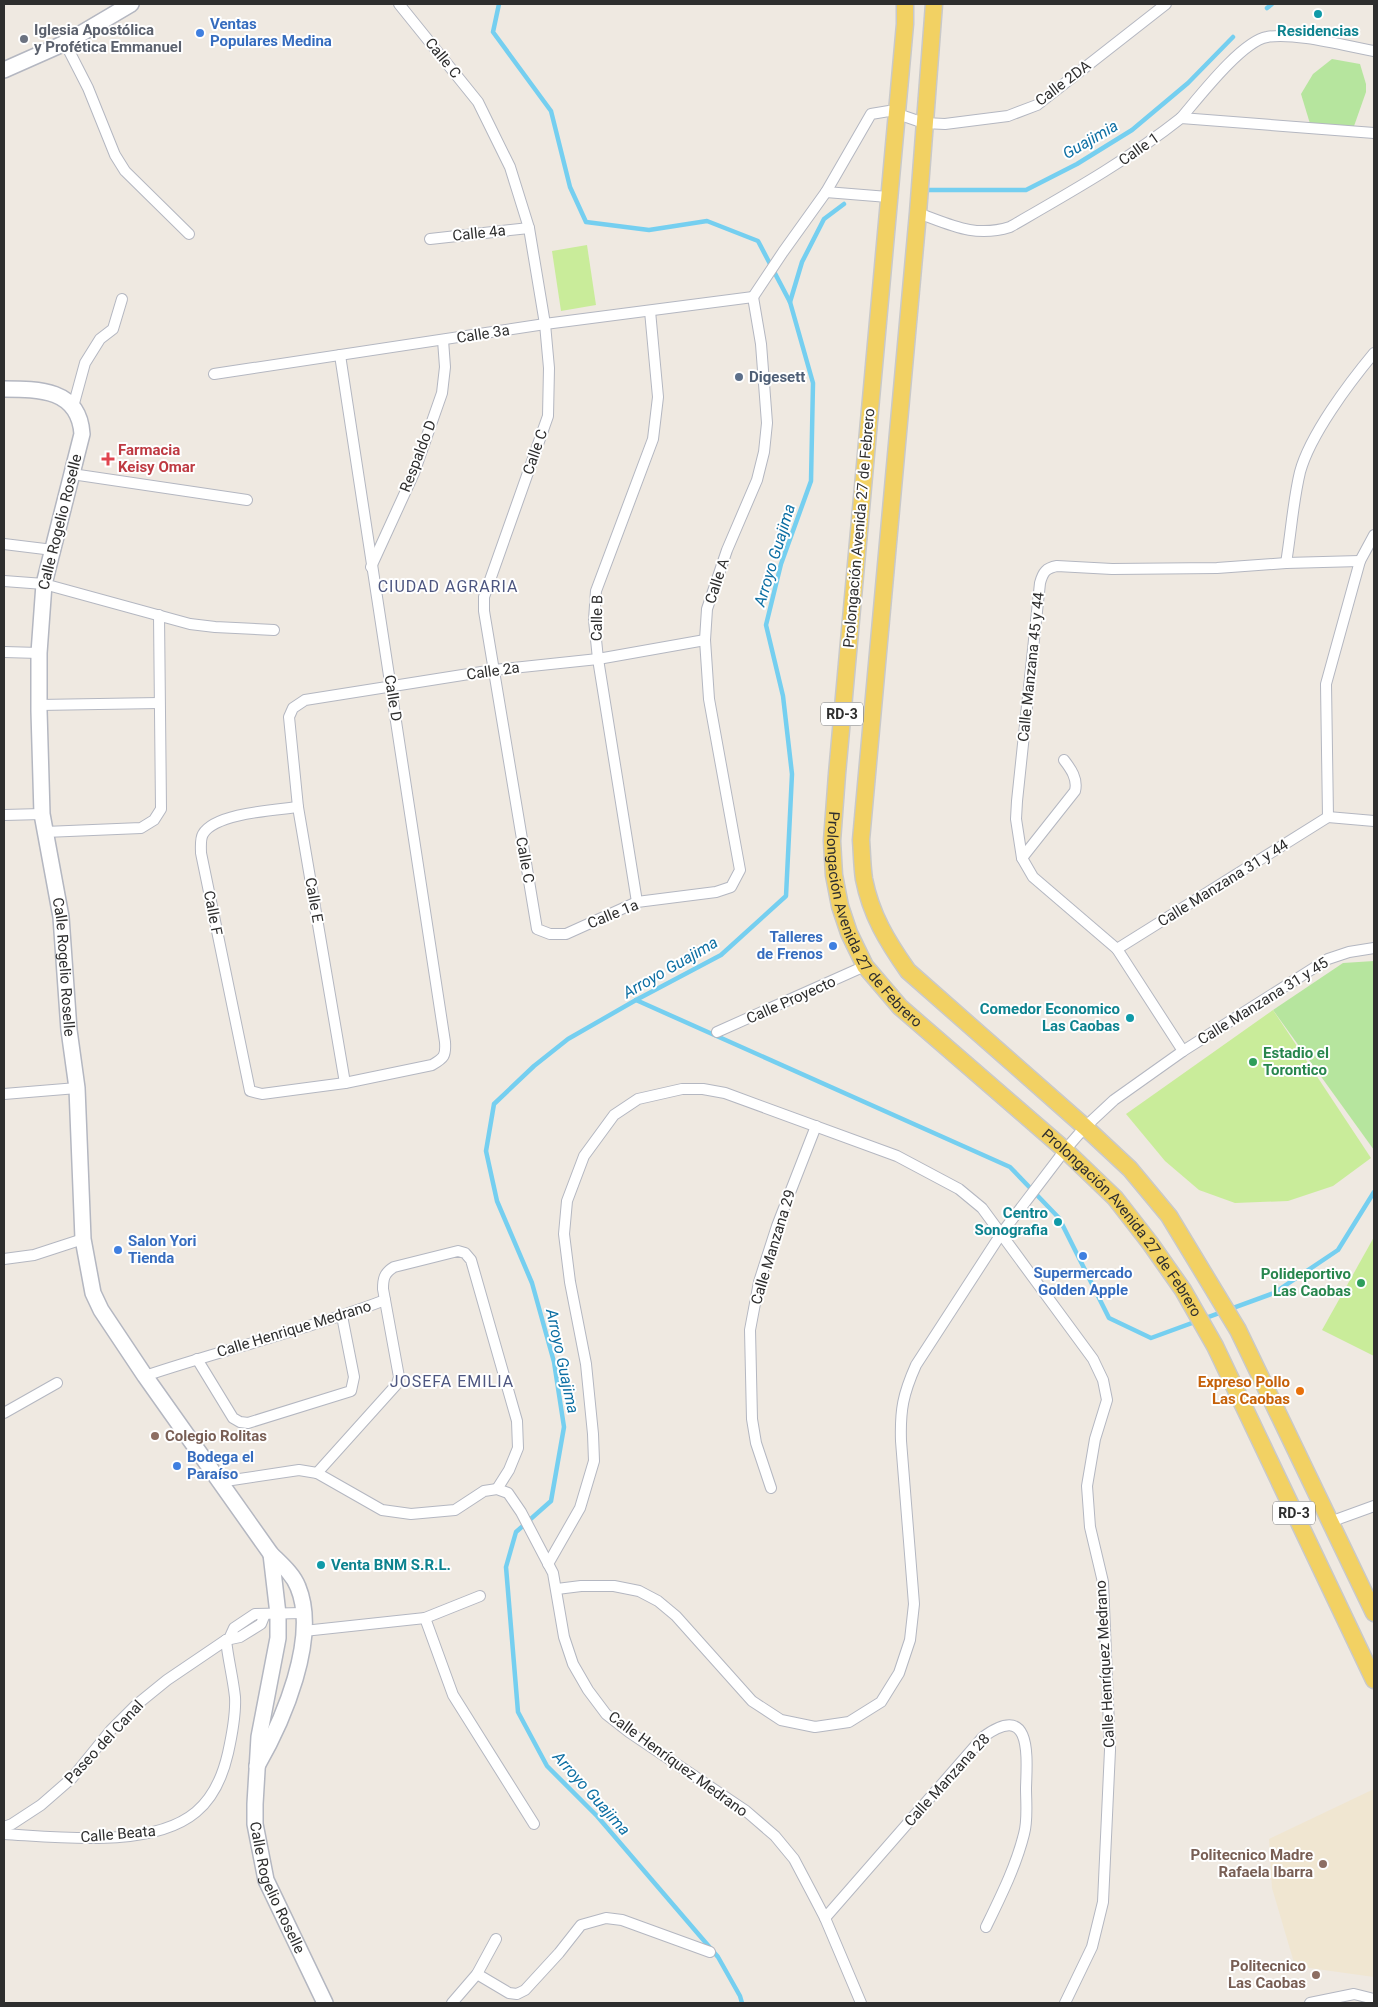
<svg xmlns="http://www.w3.org/2000/svg" width="1378" height="2007" font-family="Roboto,sans-serif">
	<style>
		.education { fill: #f0e6d1 }
		.green { fill: #b6e59e }
		.pitch { fill: #c9ec9a }
		.lines { fill: none; stroke-linecap: round; stroke-linejoin: round }
		.stream { stroke: #75cff0; stroke-width: 4.5 }
		.street-casing { stroke: #b4b7c1; stroke-width: 12 }
		.secondary-casing { stroke: #b4b7c1; stroke-width: 18 }
		.primary-casing { stroke: #c9c9c9; stroke-width: 19 }
		.street { stroke: #fff; stroke-width: 10 }
		.secondary { stroke: #fff; stroke-width: 15 }
		.primary { stroke: #f2d163; stroke-width: 16 }
		.culture-dot { fill: #0f9aa8; stroke: #fff; stroke-width: 2 }
		.shop-dot { fill: #3f7fe0; stroke: #fff; stroke-width: 2 }
		.worship-dot { fill: #6b7280; stroke: #fff; stroke-width: 2 }
		.service-dot { fill: #5c6f8a; stroke: #fff; stroke-width: 2 }
		.health-dot { fill: #e0444e; stroke: #fff; stroke-width: 2 }
		.leisure-dot { fill: #2e9e5b; stroke: #fff; stroke-width: 2 }
		.food-dot { fill: #e8710a; stroke: #fff; stroke-width: 2 }
		.education-dot { fill: #8d6e63; stroke: #fff; stroke-width: 2 }
		.labels { text-anchor: middle; stroke-width: 4; stroke-linejoin: round; paint-order: stroke }
		.shield { fill: #fff; stroke: #6d6d6d; stroke-width: 1 }
		.shield-label { font-size: 14px; font-weight: bold; fill: #2e2e2e }
		.shop-label { font-size: 15px; font-weight: bold; fill: #366cbe; stroke: #fff; text-anchor: start }
		.worship-label { font-size: 15px; font-weight: bold; fill: #5b616d; stroke: #fff; text-anchor: start }
		.culture-label { font-size: 15px; font-weight: bold; fill: #0d838f; stroke: #fff; text-anchor: end }
		.street-label { font-size: 15px; fill: #2e2e2e; stroke: #fff }
		.service-label { font-size: 15px; font-weight: bold; fill: #4e5e75; stroke: #fff; text-anchor: start }
		.health-label { font-size: 15px; font-weight: bold; fill: #be3a42; stroke: #fff; text-anchor: start }
		.leisure-label { font-size: 15px; font-weight: bold; fill: #27864d; stroke: #fff; text-anchor: start }
		.food-label { font-size: 15px; font-weight: bold; fill: #c56008; stroke: #fff; text-anchor: end }
		.education-label { font-size: 15px; font-weight: bold; fill: #785e54; stroke: #fff; text-anchor: end }
		.water-label { font-size: 16px; font-style: italic; fill: #0d6fa3; stroke: #fff }
		.neighbourhood-label { font-size: 16px; letter-spacing: 1px; fill: #4d5680; stroke: #fff }
	</style>
	<rect width="100%" height="100%" fill="#efe9e1"/>
	<!-- education -->
	<polygon class="education" points="1374,1789 1374,1977 1295,1966 1272,1888 1269,1839"/>
	<!-- green -->
	<g class="green">
		<polygon points="1332,59 1360,64 1366,84 1366,92 1353,129 1311,127 1301,94 1313,74"/>
		<polygon points="1374,961 1374,1150 1273,1010 1343,963"/>
	</g>
	<!-- pitch -->
	<g class="pitch">
		<polygon points="587,245 596,305 561,311 552,251"/>
		<polygon points="1273,1010 1371,1158 1333,1186 1288,1201 1235,1203 1199,1190 1165,1161 1126,1114"/>
		<polygon points="1374,1237 1374,1356 1322,1330"/>
	</g>
	<g class="lines">
		<!-- stream -->
		<g class="stream">
			<polyline points="499,4 493,32 551,111 570,187 586,222 649,230 707,221 758,241 790,302 813,383 811,481 781,564 766,625 783,696 792,774 786,896 721,955 636,1000 568,1039 534,1066 494,1104 486,1151 497,1201 532,1283 554,1362 564,1427 551,1501 516,1532 506,1567 518,1712 547,1766 597,1816 718,1957 740,1996 742,2003"/>
			<polyline points="1267,8 1272,4"/>
			<polyline points="929,190 1026,190 1077,164 1132,130 1188,83 1233,37"/>
			<polyline points="790,302 802,262 824,219 844,204"/>
			<polyline points="636,1000 1010,1167 1059,1218 1109,1318 1151,1338 1274,1293 1338,1250 1374,1192"/>
		</g>
		<defs>
			<g id="street">
				<polyline points="399,4 478,102 510,167 529,228 545,324 549,368 548,416 484,597 484,611 537,929 550,934 566,934 637,902 716,892 731,887 740,870 709,699 705,640 707,609 727,550 757,480 764,452 767,423 761,344 753,297"/>
				<polyline points="65,43 88,88 115,155 125,171 189,234"/>
				<path d="M1181 118C1199 97 1242 41 1267 37 1294 32 1346 46 1374 51"/>
				<polyline points="826,192 888,197"/>
				<path d="M918 213C951 225 975 238 1010 227 1069 193 1128 160 1181 118L1374 133"/>
				<polyline points="430,239 529,228"/>
				<polyline points="753,297 783,252 826,192 871,114 889,111 924,123 945,124 1008,116 1037,105 1166,4"/>
				<polyline points="214,374 545,324 753,297"/>
				<polyline points="73,407 85,363 100,339 113,329 122,299"/>
				<polyline points="72,474 247,500"/>
				<polyline points="4,544 53,550"/>
				<path d="M1286 563C1291 533 1293 501 1300 472 1310 435 1349 383 1374 353"/>
				<polyline points="371,567 414,473 442,393 445,367 443,340"/>
				<polyline points="4,581 44,584 190,624 215,627 274,630"/>
				<polyline points="4,652 39,653"/>
				<polyline points="39,705 159,703"/>
				<path d="M298 807C276 810 215 813 203 834 200 839 201 848 201 853L250 1091 262 1094 345 1083 432 1065C444 1058 446 1056 445 1042L340 355"/>
				<polyline points="4,815 42,814"/>
				<polyline points="1328,817 1326,684 1360,561 1374,535"/>
				<polyline points="1328,817 1374,821"/>
				<polyline points="45,832 141,828 154,820 161,809 159,615"/>
				<path d="M1022 858 1075 791C1078 779 1071 769 1064 760"/>
				<polyline points="637,902 598,659 594,620 596,591 653,439 658,397 650,311"/>
				<polyline points="1117,949 1328,817"/>
				<polyline points="717,1032 865,966"/>
				<path d="M1183 1051 1117 949 1033 877 1022 858 1016 819 1017 801 1040 583C1043 572 1046 568 1057 566L1112 569 1217 568 1286 563 1360 561"/>
				<polyline points="345,1083 298,807 289,717 293,708 305,700 494,670 598,659 705,640"/>
				<polyline points="4,1094 77,1088"/>
				<polyline points="4,1259 34,1255 83,1239"/>
				<polyline points="197,1359 233,1418 240,1422 248,1423 351,1391 354,1377 342,1316"/>
				<path d="M145 1376C225 1349 307 1330 385 1300"/>
				<polyline points="4,1413 57,1383"/>
				<path d="M317 1473 397 1384 399 1377 383 1289C383 1279 384 1273 394 1267L458 1251 465 1253 471 1260 517 1421 518 1448 509 1470 497 1489"/>
				<polyline points="219,1482 299,1470 317,1473 382,1510 411,1514 455,1510 484,1491 497,1489 508,1493 521,1512 553,1573 564,1637 573,1664 588,1690 606,1714 629,1732 746,1811 775,1836 794,1859 813,1895 825,1918 861,2003"/>
				<polyline points="771,1488 756,1443 752,1419 750,1330 759,1282 777,1226 816,1126"/>
				<polyline points="1330,1522 1374,1506"/>
				<polyline points="548,1564 580,1508 594,1461 593,1434 586,1364 570,1282 564,1234 567,1201 584,1156 614,1115 638,1099 682,1089 703,1089 725,1093 897,1156 959,1189 982,1208 1093,1359 1103,1380 1107,1400 1095,1439 1087,1486 1090,1527 1103,1582 1110,1750 1103,1902 1092,1947 1065,2003"/>
				<path d="M557 1589 581 1586H614L639 1591 658 1601 676 1616 752 1701 781 1720 815 1727 849 1722 881 1702 899 1673 910 1640 914 1604 901 1441C900 1410 903 1394 916 1365L1001 1234 1065 1150 1085 1127 1114 1100 1183 1051 1328 959 1349 952 1374 948"/>
				<polyline points="425,1618 480,1596"/>
				<polyline points="304,1631 425,1618 453,1695 534,1824"/>
				<polyline points="229,1639 234,1628 255,1614 303,1613"/>
				<polyline points="4,1827 12,1824 41,1805 72,1778 111,1730 135,1706 167,1680 226,1640 240,1637 261,1624 265,1614"/>
				<path d="M4 1834C58 1837 152 1849 196 1812 214 1797 223 1775 228 1753 232 1735 236 1715 235 1697 233 1678 228 1659 226 1640"/>
				<path d="M825 1918 983 1737C1032 1701 1027 1756 1026 1788 1026 1802 1028 1820 1024 1834 1016 1866 1001 1896 986 1927"/>
				<polyline points="477,1974 509,1993 517,1994 525,1990 559,1953 581,1925 606,1918 622,1920 710,1952"/>
				<polyline points="452,2003 477,1974 496,1939"/>
				<polyline points="1310,2003 1354,1994 1374,1999"/>
			</g>
			<g id="secondary">
				<polyline points="4,70 65,43 131,4"/>
				<path id="s1" d="M4 389C39 389 79 389 82 434L44 584 39 653V711L42 814 61 917 69 1030 77 1088 83 1239 93 1293 101 1310 145 1376 271 1554C281 1564 293 1574 298 1587 319 1638 283 1721 257 1766"/>
				<path id="s2" d="M271 1554 278 1614V1638L259 1737 255 1804V1824L266 1880 325 2003"/>
			</g>
			<g id="primary">
				<path id="s3" d="M905 4V24L837 774 832 841 834 875 840 906 849 933 865 966 900 1007 1065 1150 1115 1198 1150 1243 1183 1290 1215 1346 1374 1680"/>
				<path d="M934 4 918 213 861 840C862 852 862 866 864 879 871 915 887 941 908 971L1085 1127 1130 1169 1169 1216 1238 1330 1374 1613"/>
			</g>
		</defs>
		<!-- street casing -->
		<use href="#street" class="street-casing"/>
		<!-- secondary casing -->
		<use href="#secondary" class="secondary-casing"/>
		<!-- primary casing -->
		<use href="#primary" class="primary-casing"/>
		<!-- street -->
		<use href="#street" class="street"/>
		<!-- secondary -->
		<use href="#secondary" class="secondary"/>
		<!-- primary -->
		<use href="#primary" class="primary"/>
	</g>
	<!-- markers -->
	<g class="culture-dot">
		<circle cx="1318" cy="14" r="5"/>
		<circle cx="1130" cy="1018" r="5"/>
		<circle cx="1058" cy="1222" r="5"/>
		<circle cx="321" cy="1565" r="5"/>
	</g>
	<g class="shop-dot">
		<circle cx="200" cy="33" r="5"/>
		<circle cx="833" cy="946" r="5"/>
		<circle cx="118" cy="1250" r="5"/>
		<circle cx="1083" cy="1256" r="5"/>
		<circle cx="177" cy="1466" r="5"/>
	</g>
	<circle class="worship-dot" cx="24" cy="39" r="5"/>
	<circle class="service-dot" cx="739" cy="377" r="5"/>
	<path class="health-dot" d="M105.5 451.5h5v5h5v5h-5v5h-5v-5h-5v-5h5z"/>
	<g class="leisure-dot">
		<circle cx="1253" cy="1062" r="5"/>
		<circle cx="1361" cy="1283" r="5"/>
	</g>
	<circle class="food-dot" cx="1300" cy="1391" r="5"/>
	<g class="education-dot">
		<circle cx="155" cy="1436" r="5"/>
		<circle cx="1323" cy="1864" r="5"/>
		<circle cx="1316" cy="1975" r="5"/>
	</g>
	<g class="labels">
		<!-- shield labels -->
		<g class="shield">
			<rect x="821" y="702.5" width="42" height="23" rx="4"/>
			<rect x="1273" y="1501.5" width="42" height="23" rx="4"/>
		</g>
		<g class="shield-label">
			<text x="842" y="719">RD-3</text>
			<text x="1294" y="1518">RD-3</text>
		</g>
		<!-- shop labels -->
		<g class="shop-label">
			<text x="210" y="29">Ventas<tspan x="210" dy="17">Populares Medina</tspan></text>
			<text x="823" y="942" text-anchor="end">Talleres<tspan x="823" dy="17">de Frenos</tspan></text>
			<text x="128" y="1246">Salon Yori<tspan x="128" dy="17">Tienda</tspan></text>
			<text x="1083" y="1278" text-anchor="middle">Supermercado<tspan x="1083" dy="17">Golden Apple</tspan></text>
			<text x="187" y="1462">Bodega el<tspan x="187" dy="17">Paraíso</tspan></text>
		</g>
		<!-- worship labels -->
		<g class="worship-label">
			<text x="34" y="35">Iglesia Apostólica<tspan x="34" dy="17">y Profética Emmanuel</tspan></text>
		</g>
		<!-- culture labels -->
		<g class="culture-label">
			<text x="1318" y="36" text-anchor="middle">Residencias</text>
			<text x="1120" y="1014">Comedor Economico<tspan x="1120" dy="17">Las Caobas</tspan></text>
			<text x="1048" y="1218">Centro<tspan x="1048" dy="17">Sonografia</tspan></text>
			<text x="331" y="1570" text-anchor="start">Venta BNM S.R.L.</text>
		</g>
		<!-- street labels -->
		<g class="street-label">
			<text transform="translate(443 58) rotate(51)" y="5">Calle C</text>
			<text transform="translate(1063 83) rotate(-37)" y="5">Calle 2DA</text>
			<text transform="translate(1139 149) rotate(-35)" y="5">Calle 1</text>
			<text transform="translate(479 233) rotate(-6)" y="5">Calle 4a</text>
			<text transform="translate(483 334) rotate(-9)" y="5">Calle 3a</text>
			<text transform="translate(535 452) rotate(-71)" y="5">Calle C</text>
			<text transform="translate(418 456) rotate(-69)" y="5">Respaldo D</text>
			<text transform="translate(60 522) rotate(-76)" y="5">Calle Rogelio Roselle</text>
			<text transform="translate(859 528) rotate(-85)" y="5">Prolongación Avenida 27 de Febrero</text>
			<text transform="translate(717 581) rotate(-72)" y="5">Calle A</text>
			<text transform="translate(597 618) rotate(-89)" y="5">Calle B</text>
			<text transform="translate(1031 667) rotate(-84)" y="5">Calle Manzana 45 y 44</text>
			<text transform="translate(493 671) rotate(-8)" y="5">Calle 2a</text>
			<text transform="translate(393 698) rotate(81)" y="5">Calle D</text>
			<text transform="translate(525 860) rotate(80)" y="5">Calle C</text>
			<text transform="translate(1223 883) rotate(-32)" y="5">Calle Manzana 31 y 44</text>
			<text transform="translate(314 900) rotate(80)" y="5">Calle E</text>
			<text transform="translate(213 913) rotate(79)" y="5">Calle F</text>
			<text transform="translate(613 914) rotate(-22)" y="5">Calle 1a</text>
			<text dy="5" stroke="none"><textPath href="#s3" startOffset="931">Prolongación Avenida 27 de Febrero</textPath></text>
			<text dy="5" stroke="none"><textPath href="#s1" startOffset="642">Calle Rogelio Roselle</textPath></text>
			<text transform="translate(791 1000) rotate(-24)" y="5">Calle Proyecto</text>
			<text transform="translate(1263 1001) rotate(-32)" y="5">Calle Manzana 31 y 45</text>
			<text dy="5" stroke="none"><textPath href="#s3" startOffset="1336">Prolongación Avenida 27 de Febrero</textPath></text>
			<text transform="translate(773 1247) rotate(-73)" y="5">Calle Manzana 29</text>
			<text transform="translate(294 1329) rotate(-17)" y="5">Calle Henrique Medrano</text>
			<text transform="translate(1105 1664) rotate(-93)" y="5">Calle Henríquez Medrano</text>
			<text transform="translate(104 1742) rotate(-47)" y="5">Paseo del Canal</text>
			<text transform="translate(678 1764) rotate(36)" y="5">Calle Henríquez Medrano</text>
			<text transform="translate(947 1780) rotate(-48)" y="5">Calle Manzana 28</text>
			<text transform="translate(118 1834) rotate(-5)" y="5">Calle Beata</text>
			<text dy="5" stroke="none"><textPath href="#s2" startOffset="340">Calle Rogelio Roselle</textPath></text>
		</g>
		<!-- service labels -->
		<g class="service-label">
			<text x="749" y="382">Digesett</text>
		</g>
		<!-- health labels -->
		<g class="health-label">
			<text x="118" y="455">Farmacia<tspan x="118" dy="17">Keisy Omar</tspan></text>
		</g>
		<!-- leisure labels -->
		<g class="leisure-label">
			<text x="1263" y="1058">Estadio el<tspan x="1263" dy="17">Torontico</tspan></text>
			<text x="1351" y="1279" text-anchor="end">Polideportivo<tspan x="1351" dy="17">Las Caobas</tspan></text>
		</g>
		<!-- food labels -->
		<g class="food-label">
			<text x="1290" y="1387">Expreso Pollo<tspan x="1290" dy="17">Las Caobas</tspan></text>
		</g>
		<!-- education labels -->
		<g class="education-label">
			<text x="165" y="1441" text-anchor="start">Colegio Rolitas</text>
			<text x="1313" y="1860">Politecnico Madre<tspan x="1313" dy="17">Rafaela Ibarra</tspan></text>
			<text x="1306" y="1971">Politecnico<tspan x="1306" dy="17">Las Caobas</tspan></text>
		</g>
		<!-- water labels -->
		<g class="water-label">
			<text transform="translate(1090 139) rotate(-30)" y="6">Guajimia</text>
			<text transform="translate(774 555) rotate(-73)" y="6">Arroyo Guajima</text>
			<text transform="translate(670 967) rotate(-30)" y="6">Arroyo Guajima</text>
			<text transform="translate(563 1361) rotate(78)" y="6">Arroyo Guajima</text>
			<text transform="translate(592 1793) rotate(48)" y="6">Arroyo Guajima</text>
		</g>
		<!-- neighbourhood labels -->
		<g class="neighbourhood-label">
			<text x="448" y="592">CIUDAD AGRARIA</text>
			<text x="452" y="1387">JOSEFA EMILIA</text>
		</g>
	</g>
	<!-- border -->
	<rect width="1378" height="2007" fill="none" stroke="#2e2e2e" stroke-width="10"/>
</svg>
